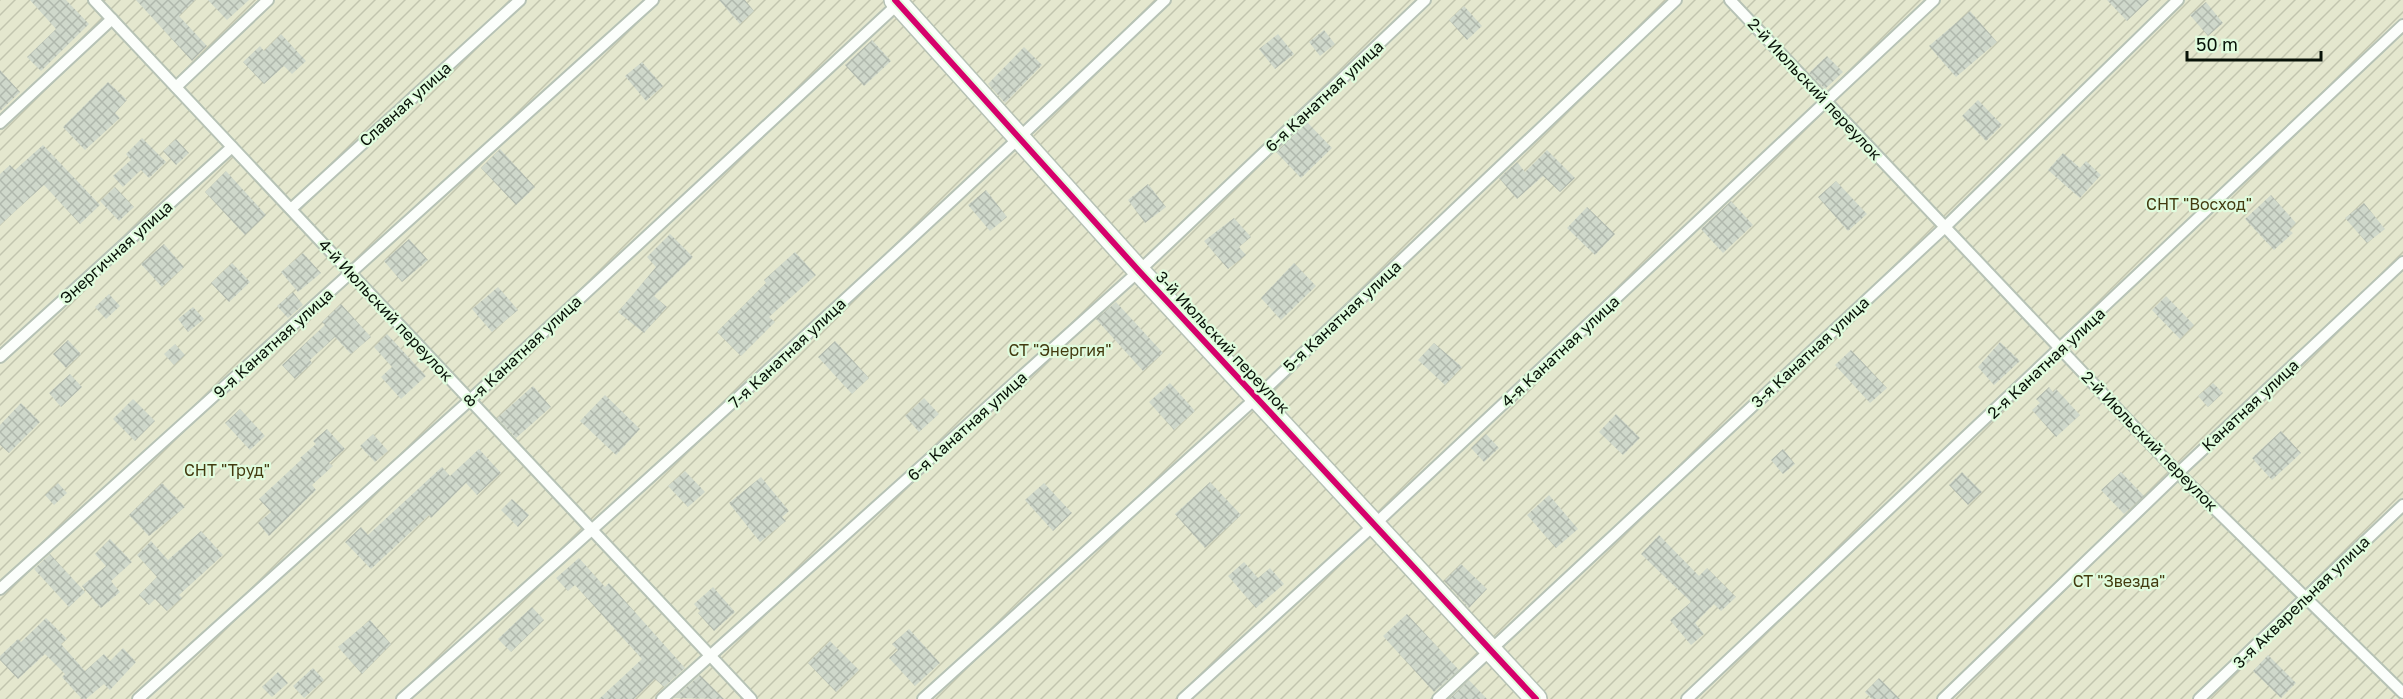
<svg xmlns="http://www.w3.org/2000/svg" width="2403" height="699" font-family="'Golos Text',sans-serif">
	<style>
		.garden { fill: url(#garden-furrows) }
		.building { fill: url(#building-cross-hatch) }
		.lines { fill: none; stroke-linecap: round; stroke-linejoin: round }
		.service-casing { stroke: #b6c2b5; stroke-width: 14 }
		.minor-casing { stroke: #b6c2b5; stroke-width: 24 }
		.service { stroke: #fbfefb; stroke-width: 10 }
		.minor { stroke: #fbfefb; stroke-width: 21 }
		.cycleway-casing { stroke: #e0fcde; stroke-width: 10 }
		.cycleway { stroke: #d6006c; stroke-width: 6 }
		.labels { text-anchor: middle; stroke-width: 4.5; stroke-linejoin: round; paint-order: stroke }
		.street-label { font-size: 16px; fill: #081208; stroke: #e0fcde }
		.park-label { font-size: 16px; fill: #423a0f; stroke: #e0fcde }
	</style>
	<defs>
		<pattern id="garden-furrows" width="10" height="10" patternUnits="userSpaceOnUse" patternTransform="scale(1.5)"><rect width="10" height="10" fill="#e4e7ce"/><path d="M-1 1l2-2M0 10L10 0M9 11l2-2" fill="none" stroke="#c2c5af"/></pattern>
		<pattern id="building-cross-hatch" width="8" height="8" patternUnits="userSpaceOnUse" patternTransform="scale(1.5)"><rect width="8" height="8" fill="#cfd8cb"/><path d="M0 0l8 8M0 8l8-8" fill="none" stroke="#b0b8ad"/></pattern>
	</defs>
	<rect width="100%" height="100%" fill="#e6f5e5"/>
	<!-- garden -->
	<rect class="garden" x="0" y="0" width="2403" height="699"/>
	<!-- building -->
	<g class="building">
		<polygon points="30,0 66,0 89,24 41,71 27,57 56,29"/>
		<polygon points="136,0 195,0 179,16 207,46 192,61"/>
		<polygon points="208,0 249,0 227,20"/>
		<polygon points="719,0 745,0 754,11 740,24"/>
		<polygon points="2107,0 2149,0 2127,21"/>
		<polygon points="2206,2 2223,23 2208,36 2190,15"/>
		<polygon points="1464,6 1482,26 1467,40 1449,20"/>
		<polygon points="1970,11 1997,42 1956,77 1929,46"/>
		<polygon points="1324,30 1335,44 1320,56 1309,42"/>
		<polygon points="281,34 306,61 292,74 284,66 264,84 243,62 260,46 264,51"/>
		<polygon points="1278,34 1294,54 1275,69 1259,49"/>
		<polygon points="872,40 891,61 864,86 845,65"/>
		<polygon points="1024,47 1042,65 1005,103 988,84"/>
		<polygon points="1827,56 1843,72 1825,89 1809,73"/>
		<polygon points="642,62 663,86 646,101 625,76"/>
		<polygon points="0,70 20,92 0,111"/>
		<polygon points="108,82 127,100 115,113 120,118 85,150 63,127"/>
		<polygon points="1978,100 2002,125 1986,141 1962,116"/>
		<polygon points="1307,122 1332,148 1301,178 1276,152"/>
		<polygon points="142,138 166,162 149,178 141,170 123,187 113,176 131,160 126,154"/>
		<polygon points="176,139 189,153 176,165 163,151"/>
		<polygon points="43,145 100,205 80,224 44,185 0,225 0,174 10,165 15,170"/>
		<polygon points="500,149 535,187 516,205 481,168"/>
		<polygon points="1547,150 1575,178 1560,192 1543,176 1517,199 1499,178 1517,162 1525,172"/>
		<polygon points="2063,153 2080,168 2086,161 2101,175 2080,198 2048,170"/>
		<polygon points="226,171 266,215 245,235 205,192"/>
		<polygon points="1836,181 1867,214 1848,231 1818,197"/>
		<polygon points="1148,184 1166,207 1145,223 1128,200"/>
		<polygon points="115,187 134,207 119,221 100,201"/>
		<polygon points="986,190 1007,217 990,231 968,205"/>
		<polygon points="2271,195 2296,223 2289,230 2293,233 2274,250 2245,219"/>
		<polygon points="1731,201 1753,225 1723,253 1701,229"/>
		<polygon points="2364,203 2385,229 2367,243 2345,218"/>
		<polygon points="1587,207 1615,234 1595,255 1567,228"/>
		<polygon points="1234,218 1251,237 1239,247 1246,255 1228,269 1204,241"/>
		<polygon points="670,234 693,257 654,296 667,307 644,333 618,312 656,267 647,257"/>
		<polygon points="409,239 428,260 402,282 384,261"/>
		<polygon points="164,244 184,267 162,287 141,264"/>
		<polygon points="795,252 816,275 769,317 775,322 741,356 717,332 766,283 764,280"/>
		<polygon points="303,253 321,273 298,292 281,272"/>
		<polygon points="232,263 250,282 229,302 211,283"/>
		<polygon points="1294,263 1316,286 1281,320 1261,298"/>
		<polygon points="498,287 518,310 492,332 472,309"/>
		<polygon points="293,292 303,305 288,318 277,306"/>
		<polygon points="109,294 120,306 106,319 95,307"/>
		<polygon points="2166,296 2194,325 2180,339 2152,310"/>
		<polygon points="1116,302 1163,353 1143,371 1096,319"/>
		<polygon points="341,304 371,337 351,354 335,337 310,360 312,363 295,379 282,365 325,325 322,322"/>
		<polygon points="193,307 204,319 188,332 178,319"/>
		<polygon points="387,334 426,376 401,399 381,377 392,367 374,347"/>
		<polygon points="68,340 81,354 66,368 53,354"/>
		<polygon points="835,341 869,378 852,394 818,357"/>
		<polygon points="2000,342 2020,361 1994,385 1978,367"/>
		<polygon points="1434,343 1462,367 1445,385 1418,360"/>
		<polygon points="175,344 185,355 174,365 164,354"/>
		<polygon points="1851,350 1887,388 1870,403 1835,365"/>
		<polygon points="70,374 82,387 61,407 49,393"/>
		<polygon points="1170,383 1195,411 1174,430 1149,402"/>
		<polygon points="2213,383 2223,393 2208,407 2198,396"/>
		<polygon points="533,386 551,407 516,438 497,418"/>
		<polygon points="2049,387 2053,392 2056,389 2080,415 2056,437 2032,410 2040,403 2036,399"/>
		<polygon points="605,395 640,429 616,455 580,421"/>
		<polygon points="924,398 939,414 919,432 905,416"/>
		<polygon points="133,399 155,421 135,441 113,419"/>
		<polygon points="21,403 40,422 9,453 0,445 0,425"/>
		<polygon points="240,409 265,436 250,450 225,423"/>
		<polygon points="1616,414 1640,438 1623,455 1599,432"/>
		<polygon points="327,429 345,449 329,463 333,466 312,485 316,490 269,536 258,523 271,512 259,499 302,459 300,458 316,444 313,441"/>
		<polygon points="2281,431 2301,453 2272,480 2252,458"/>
		<polygon points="373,434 388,451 375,462 360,446"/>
		<polygon points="1486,434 1499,448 1484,462 1471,448"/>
		<polygon points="479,449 501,473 477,495 466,483 431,518 429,515 371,569 345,542 361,527 368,535 442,467 450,476"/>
		<polygon points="1783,449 1795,464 1783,474 1771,460"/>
		<polygon points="685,471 705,492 688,507 668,486"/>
		<polygon points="1962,472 1982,492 1968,505 1949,485"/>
		<polygon points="2121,472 2144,496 2124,514 2101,490"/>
		<polygon points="761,477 789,511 782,517 786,521 760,542 729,503"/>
		<polygon points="1210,482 1241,515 1205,548 1175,514"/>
		<polygon points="58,483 67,493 54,505 45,495"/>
		<polygon points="162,483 185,507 149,536 129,515"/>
		<polygon points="1044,483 1072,513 1053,531 1025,500"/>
		<polygon points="1549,495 1578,529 1556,548 1527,515"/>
		<polygon points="512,499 529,515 518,527 501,510"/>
		<polygon points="201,531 223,555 179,595 182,598 167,611 155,599 149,605 139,595 157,577 137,555 151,541 168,560"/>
		<polygon points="1659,535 1699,576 1707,568 1736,597 1721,611 1714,604 1695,623 1704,634 1691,645 1670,620 1691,602 1641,554"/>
		<polygon points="110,539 132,562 111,581 120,592 101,608 82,586 106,566 95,554"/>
		<polygon points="50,554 85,592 69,607 34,569"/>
		<polygon points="579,558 605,587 609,583 685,668 664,687 655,679 634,699 599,699 642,659 575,585 568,591 556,578"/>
		<polygon points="1244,562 1258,578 1270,568 1284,584 1256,608 1228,576"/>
		<polygon points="1461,564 1487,589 1469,608 1444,581"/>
		<polygon points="713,587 735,612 714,631 698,613 700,611 694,604"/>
		<polygon points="532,607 544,620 511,652 498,639"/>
		<polygon points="1407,614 1459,670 1434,692 1383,636"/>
		<polygon points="46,618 67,639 61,644 85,671 104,654 110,661 123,648 136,662 110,690 104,684 86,699 82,699 62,677 65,674 45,654 18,679 0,660 0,656 18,639 21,642"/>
		<polygon points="370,620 391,644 362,674 338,647"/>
		<polygon points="909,629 940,663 915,686 889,658 898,650 892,644"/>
		<polygon points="830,641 859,670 836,692 808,663"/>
		<polygon points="2268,655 2296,683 2281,698 2253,671"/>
		<polygon points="313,668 324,680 304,698 293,686"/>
		<polygon points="278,672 288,683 272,697 262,687"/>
		<polygon points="700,675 724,699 674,698"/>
		<polygon points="1879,678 1900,699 1872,699 1865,692"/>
		<polygon points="1469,680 1487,699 1449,699"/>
	</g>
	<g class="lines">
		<defs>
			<g id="service">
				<polyline points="94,0 751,699"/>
				<polyline points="1730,0 2178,473 2403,693"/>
				<polyline points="176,87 268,0"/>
				<polyline points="0,123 112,19"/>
				<polyline points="291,209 520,0"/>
				<polyline points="0,357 232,147"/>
				<polyline points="0,589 653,0"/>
				<polyline points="138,699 470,400 900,2"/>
				<path d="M402 699C661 470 915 238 1165 0"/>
				<polyline points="662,699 1139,271 1425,0"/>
				<polyline points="923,699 1256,398 1676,0"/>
				<polyline points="1183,699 1374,525 1934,0"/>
				<polyline points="1438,699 1945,227 2178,0"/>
				<polyline points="1687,699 2403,25"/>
				<polyline points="1943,699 2178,473 2403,262"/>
				<polyline points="2199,699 2403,505"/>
			</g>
			<polyline id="minor" points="895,0 1139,271 1536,699"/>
		</defs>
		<!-- service casing -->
		<use href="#service" class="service-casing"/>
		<!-- minor casing -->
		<use href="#minor" class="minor-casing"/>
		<!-- service -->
		<use href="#service" class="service"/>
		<!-- minor -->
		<use href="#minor" class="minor"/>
		<defs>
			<polyline id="cycleway" points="895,0 1139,271 1536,699"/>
		</defs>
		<!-- cycleway casing -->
		<use href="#cycleway" class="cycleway-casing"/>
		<!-- cycleway -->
		<use href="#cycleway" class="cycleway"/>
	</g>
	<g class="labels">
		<!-- street labels -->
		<g class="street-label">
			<text transform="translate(1815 89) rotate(47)" y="6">2-й Июльский переулок</text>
			<text transform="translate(1324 96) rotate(-43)" y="6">6-я Канатная улица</text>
			<text transform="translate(405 104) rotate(-42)" y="6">Славная улица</text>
			<text transform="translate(116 252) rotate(-42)" y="6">Энергичная улица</text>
			<text transform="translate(386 310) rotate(47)" y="6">4-й Июльский переулок</text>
			<text transform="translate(1342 316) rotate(-43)" y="6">5-я Канатная улица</text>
			<text transform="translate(1223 342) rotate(47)" y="6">3-й Июльский переулок</text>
			<text transform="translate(273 343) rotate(-42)" y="6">9-я Канатная улица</text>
			<text transform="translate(522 351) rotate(-43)" y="6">8-я Канатная улица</text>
			<text transform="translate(1560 351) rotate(-43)" y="6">4-я Канатная улица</text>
			<text transform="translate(1810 352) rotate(-43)" y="6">3-я Канатная улица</text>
			<text transform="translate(787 353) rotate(-43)" y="6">7-я Канатная улица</text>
			<text transform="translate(2046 363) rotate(-43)" y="6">2-я Канатная улица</text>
			<text transform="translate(2250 405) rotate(-43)" y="6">Канатная улица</text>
			<text transform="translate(967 426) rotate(-42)" y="6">6-я Канатная улица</text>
			<text transform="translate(2150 441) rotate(46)" y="6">2-й Июльский переулок</text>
			<text transform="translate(2301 602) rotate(-44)" y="6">3-я Акварельная улица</text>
		</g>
		<!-- park labels -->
		<g class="park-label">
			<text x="2199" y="210">СНТ "Восход"</text>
			<text x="1060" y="356">СТ "Энергия"</text>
			<text x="227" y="476">СНТ "Труд"</text>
			<text x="2119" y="587">СТ "Звезда"</text>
		</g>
	</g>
	<!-- scale -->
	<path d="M2187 51v9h134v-9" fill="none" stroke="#081208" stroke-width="3"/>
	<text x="2196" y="51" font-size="18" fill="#081208" stroke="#e0fcde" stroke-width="4.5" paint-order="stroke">50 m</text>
</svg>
